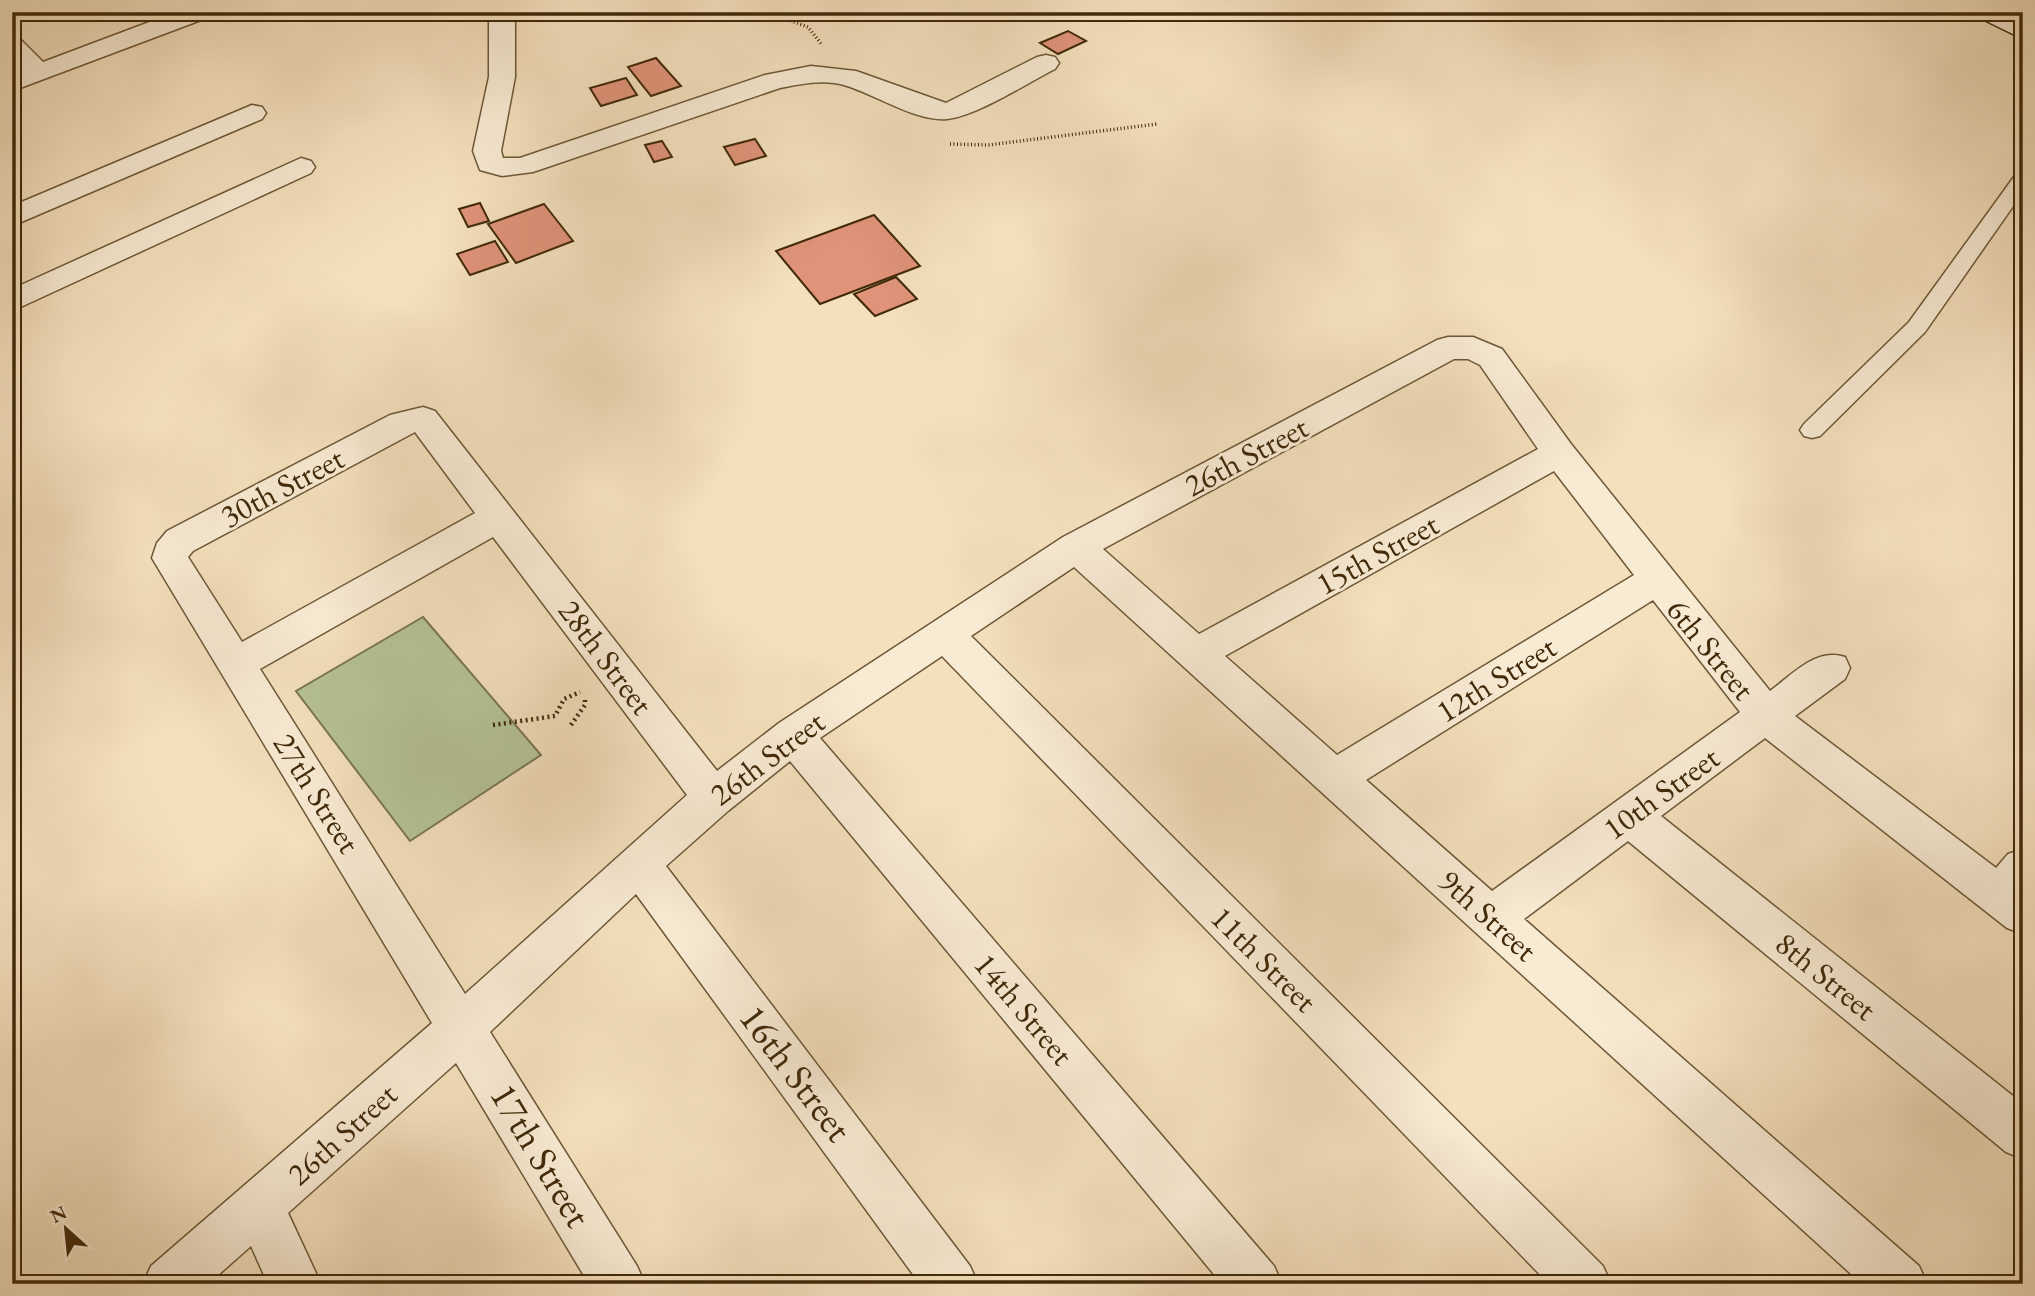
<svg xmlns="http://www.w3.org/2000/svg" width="2035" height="1296" font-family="'EB Garamond',serif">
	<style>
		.green { fill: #b5c395; stroke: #7a764e; stroke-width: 2 }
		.building { fill: #e09379; stroke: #402908; stroke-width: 2 }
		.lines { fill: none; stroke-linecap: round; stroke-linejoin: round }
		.service-casing { stroke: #6d5735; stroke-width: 3 }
		.minor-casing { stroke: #6d5735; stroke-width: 3 }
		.secondary-casing { stroke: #402908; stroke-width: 3 }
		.path-far1 { stroke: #402908; stroke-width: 3.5; stroke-dasharray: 1 2.5; stroke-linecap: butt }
		.path { stroke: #402908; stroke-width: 4.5; stroke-dasharray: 2 3.5; stroke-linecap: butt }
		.service { fill: #f8ebd4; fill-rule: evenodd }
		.minor { fill: #f8ebd4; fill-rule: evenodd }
		.secondary { fill: #f8ebd4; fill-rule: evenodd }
		.labels { text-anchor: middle; stroke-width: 6; stroke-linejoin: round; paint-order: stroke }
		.street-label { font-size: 32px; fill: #402908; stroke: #f8ebd4 }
		.near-street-label { font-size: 38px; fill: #402908; stroke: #f8ebd4 }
	</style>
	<rect width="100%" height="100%" fill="#f4e0bd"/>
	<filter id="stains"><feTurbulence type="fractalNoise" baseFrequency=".00286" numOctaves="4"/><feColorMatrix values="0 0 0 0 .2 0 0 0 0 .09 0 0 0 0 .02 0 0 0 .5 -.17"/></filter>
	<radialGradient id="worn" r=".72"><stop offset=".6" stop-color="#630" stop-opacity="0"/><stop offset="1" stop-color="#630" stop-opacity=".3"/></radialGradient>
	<!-- green -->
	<polygon class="green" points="423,617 541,755 410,841 296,691"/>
	<!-- building -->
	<g class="building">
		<polygon points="1068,31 1086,41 1058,54 1040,43"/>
		<polygon points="656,58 681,86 651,96 628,67"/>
		<polygon points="626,78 637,95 601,106 590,88"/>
		<polygon points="755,139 766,156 735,165 724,147"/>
		<polygon points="662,141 672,157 654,162 645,145"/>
		<polygon points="480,203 489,221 468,227 459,209"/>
		<polygon points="544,204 573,241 516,263 488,224"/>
		<polygon points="874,215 920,266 820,304 776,251"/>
		<polygon points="495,241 508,262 470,275 457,254"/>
		<polygon points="896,277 917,299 875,316 854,294"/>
	</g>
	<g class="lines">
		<defs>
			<polygon id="service" points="2023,172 2023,192 1925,332 1820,436 1812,438 1804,436 1800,430 1804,424 1909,322 2016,174"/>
			<g id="minor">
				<polygon points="176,12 212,12 209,17 12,91 12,74 22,70 12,60 12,37 21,40 43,62"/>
				<path d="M489 12H515V77L501 151 503 158H520L765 75 811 66 856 71 946 103 1037 57 1046 55 1055 57 1059 63 1055 69C1027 83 977 116 947 119 916 122 875 94 844 85 823 79 801 84 780 88L533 172 502 176 480 170 473 151 489 77Z"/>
				<polygon points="252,105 262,107 266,113 262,119 12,226 12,206"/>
				<polygon points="301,158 311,161 315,167 311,173 12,311 12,289"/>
				<path d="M1448 337H1473L1502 349 1571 444 1770 691C1792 675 1816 647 1845 657L1850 668 1845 679 1795 716 1996 868 2008 854 2023 849V934L2007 928 1765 738 1661 816 2023 1104V1159L2006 1152 1628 841 1524 919 1919 1266 1927 1284H1862L1074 567 971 636 1603 1266 1611 1284H1549L942 656 820 738 1274 1266 1282 1284H1222L790 761 728 811 666 866 970 1266 978 1284H920L636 894 490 1032 637 1266 645 1284H589L456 1063 288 1213 321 1284H268L251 1246 208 1284H143L151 1266 432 1023 152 558 157 543 167 531 390 415 423 407 435 411 717 771 779 723 1063 537 1437 340ZM1454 359H1468L1480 365 1538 449 1199 634 1103 549ZM415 432 475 513 242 642 188 557 193 551ZM1554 471 1634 575 1337 755 1225 656ZM493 537 687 795 465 994 260 669ZM1653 600 1740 712 1492 891 1366 780Z"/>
			</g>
			<polygon id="secondary" points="1975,12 2007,12 2023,21 2023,39 1978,17"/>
		</defs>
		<!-- service casing -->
		<use href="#service" class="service-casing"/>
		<!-- minor casing -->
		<use href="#minor" class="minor-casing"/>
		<!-- secondary casing -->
		<use href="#secondary" class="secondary-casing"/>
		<!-- path-far1 -->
		<g class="path-far1">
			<polyline points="725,12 778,16 808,27 822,45"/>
			<polyline points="950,144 988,145 1157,124"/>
		</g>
		<!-- path -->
		<g class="path">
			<polyline points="493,725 555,716 564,699 580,692"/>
			<polyline points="571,725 585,705 585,700"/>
		</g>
		<!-- service -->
		<use href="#service" class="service"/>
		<!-- minor -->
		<use href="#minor" class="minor"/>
		<!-- secondary -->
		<use href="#secondary" class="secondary"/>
	</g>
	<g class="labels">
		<!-- street labels -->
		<g class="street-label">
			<text transform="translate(1246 456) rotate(-28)" y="11">26th Street</text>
			<text transform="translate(282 487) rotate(-28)" y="11">30th Street</text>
			<text transform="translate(1377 554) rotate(-29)" y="11">15th Street</text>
			<text transform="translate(1711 649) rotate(51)" y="11">6th Street</text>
			<text transform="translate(606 657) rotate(53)" y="11">28th Street</text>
			<text transform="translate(1496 679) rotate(-32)" y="11">12th Street</text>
			<text transform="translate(767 758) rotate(-37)" y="11">26th Street</text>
			<text transform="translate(317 793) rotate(58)" y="11">27th Street</text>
			<text transform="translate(1661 793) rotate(-36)" y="11">10th Street</text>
			<text transform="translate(1488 915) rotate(42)" y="11">9th Street</text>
			<text transform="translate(1264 959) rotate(45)" y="11">11th Street</text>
			<text transform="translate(1826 976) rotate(39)" y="11">8th Street</text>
			<text transform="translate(1024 1009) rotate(50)" y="11">14th Street</text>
			<text transform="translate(342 1134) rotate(-42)" y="11">26th Street</text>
		</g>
		<!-- near-street labels -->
		<g class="near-street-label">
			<text transform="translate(796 1073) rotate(53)" y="13">16th Street</text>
			<text transform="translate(541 1155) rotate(59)" y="13">17th Street</text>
		</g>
	</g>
	<!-- margin -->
	<rect width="2035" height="1296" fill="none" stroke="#f4e0bd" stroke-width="42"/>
	<rect x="14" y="14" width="2007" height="1268" fill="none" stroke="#402908" stroke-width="3.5"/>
	<rect x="21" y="21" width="1993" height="1254" fill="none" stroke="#402908" stroke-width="2"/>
	<!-- north arrow -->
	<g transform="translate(66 1229) rotate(333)" stroke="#f8ebd4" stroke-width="5" paint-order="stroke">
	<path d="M0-5L12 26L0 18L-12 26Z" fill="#402908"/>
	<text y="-10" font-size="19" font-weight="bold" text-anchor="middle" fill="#402908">N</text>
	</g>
	<rect width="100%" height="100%" filter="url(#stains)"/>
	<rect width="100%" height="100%" fill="url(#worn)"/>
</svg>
